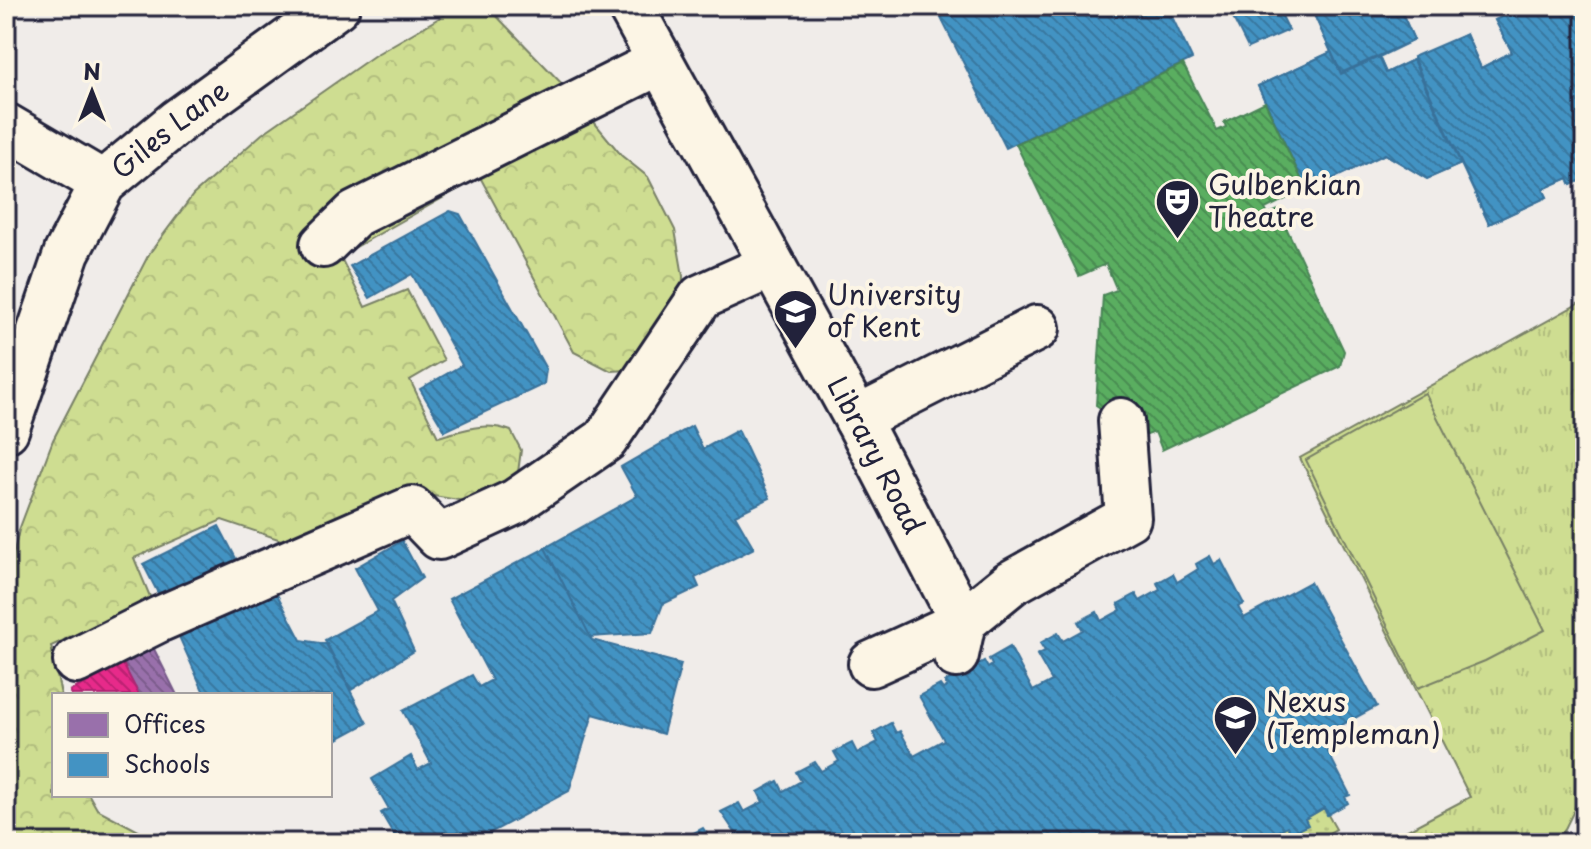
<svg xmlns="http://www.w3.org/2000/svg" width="1591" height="849" font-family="'Playpen Sans',sans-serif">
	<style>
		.grass { fill: url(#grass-tufts); stroke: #788066; stroke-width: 2 }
		.forest { fill: url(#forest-crowns); stroke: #788066; stroke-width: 2 }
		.garden { fill: url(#garden-dots); stroke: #788066; stroke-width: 2 }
		.pitch { fill: #cedd91; stroke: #788066; stroke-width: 2 }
		.offices { fill: url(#offices-back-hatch); stroke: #755989; stroke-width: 2 }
		.schools { fill: url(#schools-back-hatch); stroke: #39719a; stroke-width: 2 }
		.health { fill: url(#health-back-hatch); stroke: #ac2772; stroke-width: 2 }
		.public { fill: url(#public-back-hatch); stroke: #498456; stroke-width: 2 }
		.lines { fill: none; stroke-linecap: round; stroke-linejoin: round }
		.minor-casing { stroke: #22223b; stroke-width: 50 }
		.minor { stroke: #fcf5e5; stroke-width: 44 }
		.labels { text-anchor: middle; stroke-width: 8; stroke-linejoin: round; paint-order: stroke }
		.street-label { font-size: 28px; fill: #22223b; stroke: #fcf5e5 }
		.poi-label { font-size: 28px; fill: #22223b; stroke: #fcf5e5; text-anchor: start }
	</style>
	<defs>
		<pattern id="grass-tufts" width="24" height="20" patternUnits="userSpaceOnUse" patternTransform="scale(2)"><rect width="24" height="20" fill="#cedd91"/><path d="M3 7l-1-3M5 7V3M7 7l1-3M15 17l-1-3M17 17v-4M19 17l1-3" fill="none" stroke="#b1bd7e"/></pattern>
		<pattern id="forest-crowns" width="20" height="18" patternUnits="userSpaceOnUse" patternTransform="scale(2)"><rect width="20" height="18" fill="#cedd91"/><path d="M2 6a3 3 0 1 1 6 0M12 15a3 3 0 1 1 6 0" fill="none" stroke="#b1bd7e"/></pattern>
		<pattern id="garden-dots" width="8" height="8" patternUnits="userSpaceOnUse" patternTransform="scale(2)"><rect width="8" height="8" fill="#cedd91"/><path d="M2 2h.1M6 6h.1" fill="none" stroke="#b1bd7e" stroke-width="1.8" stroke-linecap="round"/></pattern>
		<pattern id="offices-back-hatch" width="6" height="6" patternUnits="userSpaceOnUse" patternTransform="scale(2)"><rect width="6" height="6" fill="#9970ab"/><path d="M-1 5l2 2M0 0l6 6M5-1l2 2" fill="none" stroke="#7c5c8c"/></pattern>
		<pattern id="schools-back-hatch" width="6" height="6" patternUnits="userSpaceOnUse" patternTransform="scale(2)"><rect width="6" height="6" fill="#4393c3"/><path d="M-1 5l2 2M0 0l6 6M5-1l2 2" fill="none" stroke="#3878a0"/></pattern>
		<pattern id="health-back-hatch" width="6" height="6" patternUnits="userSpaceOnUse" patternTransform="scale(2)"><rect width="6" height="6" fill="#e7298a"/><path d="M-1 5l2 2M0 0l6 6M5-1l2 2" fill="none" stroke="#bb2372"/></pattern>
		<pattern id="public-back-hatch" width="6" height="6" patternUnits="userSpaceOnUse" patternTransform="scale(2)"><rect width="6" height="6" fill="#5aae61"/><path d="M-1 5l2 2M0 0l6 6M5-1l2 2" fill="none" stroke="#4a8d51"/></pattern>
	</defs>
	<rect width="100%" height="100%" fill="#f0ece9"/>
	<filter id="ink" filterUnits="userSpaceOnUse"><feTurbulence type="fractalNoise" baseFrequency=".0125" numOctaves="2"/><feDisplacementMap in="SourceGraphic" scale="16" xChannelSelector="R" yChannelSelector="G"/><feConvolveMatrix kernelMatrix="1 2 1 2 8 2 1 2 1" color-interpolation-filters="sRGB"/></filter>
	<g filter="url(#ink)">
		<!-- grass -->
		<polygon class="grass" points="1585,300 1585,788 1558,843 1383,843 1470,797 1300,458"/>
		<!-- forest -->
		<path class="forest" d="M460 6H487L566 88 622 156 648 177 675 230 683 276 682 302 629 370 611 371 574 352 480 177 340 256 365 307 407 290 444 360 410 380 438 437C464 430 484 421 511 431L521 450 517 480 471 502 421 494 284 541 222 520 134 558 151 599 51 646 61 695H54V795H89L97 809 161 843H6V585L19 530 53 440 149 254 193 195 262 134 375 55Z"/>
		<!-- garden -->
		<polygon class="garden" points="1324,808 1336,829 1320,838 1322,843 1270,843 1267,837 1287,826 1292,833 1307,825 1305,819"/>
		<!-- pitch -->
		<polygon class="pitch" points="1425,393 1545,630 1485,661 1418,688 1306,460"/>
		<!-- offices -->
		<polygon class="offices" points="153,647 177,695 139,695 123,664"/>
		<!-- schools -->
		<g class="schools">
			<polygon points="935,6 1167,6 1192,59 1006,148"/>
			<polygon points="1227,6 1277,6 1289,30 1248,48"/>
			<polygon points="1310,6 1399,6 1414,40 1379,57 1386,73 1466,34 1481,68 1512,52 1495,20 1526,6 1585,6 1585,178 1571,185 1568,178 1543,189 1547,197 1489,224 1461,164 1427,179 1385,154 1307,191 1258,86 1331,52"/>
			<polygon points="1310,6 1399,6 1414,40 1341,73"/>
			<polygon points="1526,6 1585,6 1585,178 1571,185 1568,178 1543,189 1547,197 1489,224 1413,57 1466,34 1481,68 1512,52 1495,20"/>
			<polygon points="1331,52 1341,74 1379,57 1386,73 1413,60 1461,164 1427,179 1385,154 1307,191 1258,86"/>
			<polygon points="450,211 460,214 546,369 544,384 445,431 420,389 462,365 412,274 370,298 350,266"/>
			<polygon points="692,426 703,449 738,430 770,498 735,515 754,548 695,578 699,587 663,604 652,633 590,637 545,548 637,496 621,467"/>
			<polygon points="219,526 240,566 164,605 143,564"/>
			<polygon points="402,541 422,578 391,601 414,651 351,690 325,640 378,611 355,568"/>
			<polygon points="545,548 592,640 681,664 663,734 593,714 569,791 471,843 408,843 401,832 394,835 381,813 389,809 372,779 411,756 418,770 431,763 403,711 472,675 479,687 492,680 449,599"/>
			<polygon points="1210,556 1214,564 1221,560 1244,604 1238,607 1244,618 1310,582 1377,706 1312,741 1315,747 1322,743 1328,752 1350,795 1345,797 1348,803 1327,815 1324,808 1305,819 1308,825 1291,833 1287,826 1267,837 1270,843 725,843 738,837 721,812 739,803 744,812 763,802 758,792 778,781 783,791 801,781 796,772 815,762 821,771 839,761 834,752 852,743 857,753 878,742 873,733 891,723 896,733 900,731 914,756 944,740 919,696 940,685 943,689 947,687 945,682 963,672 966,678 970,676 967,671 984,661 988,668 992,665 989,659 1010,647 1033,691 1052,681 1037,655 1045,651 1040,643 1058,633 1063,641 1083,630 1078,622 1097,612 1101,621 1121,610 1118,604 1136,594 1140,601 1160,590 1157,583 1173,574 1177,582 1198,569 1196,564"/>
			<polygon points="271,583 301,640 326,644 367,723 330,743 330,695 205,695 177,632"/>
			<polygon points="703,828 713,843 682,843 680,840"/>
		</g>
		<!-- health -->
		<polygon class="health" points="123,664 139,695 72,695 70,691"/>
		<!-- public -->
		<polygon class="public" points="1183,64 1217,131 1226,127 1224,122 1265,102 1306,189 1265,209 1268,215 1278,210 1344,351 1340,366 1162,450 1155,432 1142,437 1096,405 1103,295 1117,290 1106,264 1079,276 1016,144"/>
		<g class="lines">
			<defs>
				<g id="minor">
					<path id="s1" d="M630 6 857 419 963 622 956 655"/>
					<polyline points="6,126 103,183"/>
					<polyline points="323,245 355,214 658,63"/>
					<polyline points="857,419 1037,328"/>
					<path id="s2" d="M6 430 67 252 103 183 178 121 337 6"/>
					<polyline points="76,661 160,619 412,509 439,537 515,502 605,440 701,297 770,266"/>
					<polyline points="871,664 963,622 1011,583 1128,518 1121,421"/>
				</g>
			</defs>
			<!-- minor casing -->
			<use href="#minor" class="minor-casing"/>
			<!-- minor -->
			<use href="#minor" class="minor"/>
		</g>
	</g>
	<!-- icons -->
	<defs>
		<symbol id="theatre-pin" viewBox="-11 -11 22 30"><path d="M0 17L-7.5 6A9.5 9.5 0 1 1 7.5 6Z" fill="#22223b" stroke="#fcf5e5"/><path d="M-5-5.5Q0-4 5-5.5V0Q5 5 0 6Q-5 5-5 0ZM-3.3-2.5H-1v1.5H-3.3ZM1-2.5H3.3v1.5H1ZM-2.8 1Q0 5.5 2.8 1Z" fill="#fff"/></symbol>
		<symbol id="university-pin" viewBox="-11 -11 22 30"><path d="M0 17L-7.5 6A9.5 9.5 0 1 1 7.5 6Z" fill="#22223b" stroke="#fcf5e5"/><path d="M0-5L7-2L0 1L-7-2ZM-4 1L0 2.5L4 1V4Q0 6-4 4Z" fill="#fff"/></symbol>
	</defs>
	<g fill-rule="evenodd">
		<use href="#theatre-pin" x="1152" y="176" width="51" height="69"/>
		<use href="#university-pin" x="770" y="286" width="51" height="69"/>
		<use href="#university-pin" x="1210" y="692" width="51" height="69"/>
	</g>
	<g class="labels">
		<!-- street labels -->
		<g class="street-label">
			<text dy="10" stroke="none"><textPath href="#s2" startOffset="352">Giles Lane</textPath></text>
			<text dy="10" stroke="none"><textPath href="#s1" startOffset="512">Library Road</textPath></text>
		</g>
		<!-- poi labels -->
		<g class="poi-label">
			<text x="1208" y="195">Gulbenkian<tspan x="1208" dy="32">Theatre</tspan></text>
			<text x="827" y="305">University<tspan x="827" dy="32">of Kent</tspan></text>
			<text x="1266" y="712">Nexus<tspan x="1266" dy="32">(Templeman)</tspan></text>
		</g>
	</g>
	<!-- margin -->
	<rect width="1591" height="849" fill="none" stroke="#fcf5e5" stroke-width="32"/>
	<rect x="16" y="16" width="1559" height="817" fill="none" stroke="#22223b" stroke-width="3" filter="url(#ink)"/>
	<!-- legend -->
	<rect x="52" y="693" width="280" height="104" fill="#fcf5e5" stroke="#a5a1a1" stroke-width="2"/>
	<rect x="68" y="713" width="40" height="24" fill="#9970ab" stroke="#a5a1a1" stroke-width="2"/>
	<text x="124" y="733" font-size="24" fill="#22223b">Offices</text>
	<rect x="68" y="753" width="40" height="24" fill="#4393c3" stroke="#a5a1a1" stroke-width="2"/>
	<text x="124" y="773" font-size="24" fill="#22223b">Schools</text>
	<!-- north arrow -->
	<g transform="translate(92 92)" stroke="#fcf5e5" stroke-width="6" paint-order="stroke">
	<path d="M0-6L14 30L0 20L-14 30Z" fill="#22223b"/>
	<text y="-12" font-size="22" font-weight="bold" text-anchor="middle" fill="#22223b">N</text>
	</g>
</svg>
